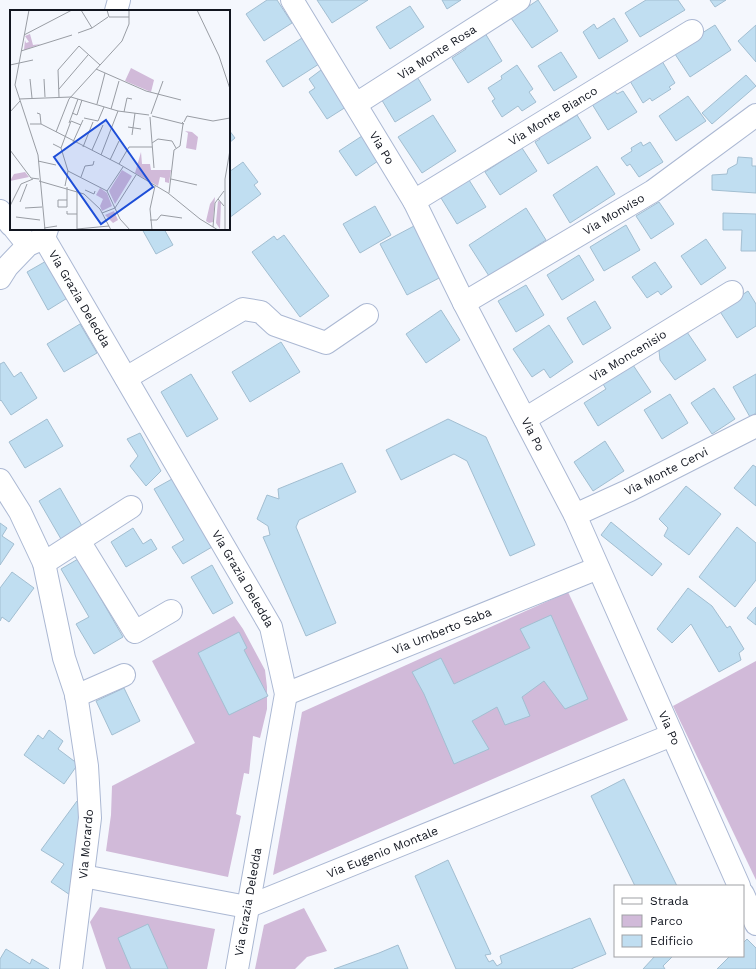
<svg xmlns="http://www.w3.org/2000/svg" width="756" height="969" font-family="'Work Sans',sans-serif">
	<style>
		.green { fill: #d1bad9 }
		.building { fill: #c0def1; stroke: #a2bed1 }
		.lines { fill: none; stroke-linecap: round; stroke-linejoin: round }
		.minor-casing { stroke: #abb8d3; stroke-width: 24 }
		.minor { stroke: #fff; stroke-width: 22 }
		.labels { text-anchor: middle; stroke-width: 3; stroke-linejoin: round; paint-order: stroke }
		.street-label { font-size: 12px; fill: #11151f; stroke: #fff }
		.inset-road { fill: none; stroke: #999da4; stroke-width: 1 }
		.view { fill: #1d4ed8; fill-opacity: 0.15; stroke: #1d4ed8; stroke-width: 2 }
		.inset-edge { fill: none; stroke: #11151f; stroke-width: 2 }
	</style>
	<rect width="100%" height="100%" fill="#f4f7fd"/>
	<!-- green -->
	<g class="green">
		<polygon points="568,592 628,720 273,875 302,712"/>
		<polygon points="234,616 243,629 265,670 267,687 267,709 260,738 253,736 249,774 244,773 236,814 241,816 228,877 106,851 111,815 112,786 195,743 152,661"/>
		<polygon points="756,661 756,880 673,706"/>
		<polygon points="100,907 215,929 207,969 106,969 90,922"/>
		<polygon points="304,908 327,951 307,957 295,969 255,969 264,925"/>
	</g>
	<!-- building -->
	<g class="building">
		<polygon points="267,0 277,0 292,23 264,41 246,14"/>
		<polygon points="317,0 368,0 332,23"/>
		<polygon points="442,0 461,0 447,9"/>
		<polygon points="538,0 558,31 532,48 511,18"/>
		<polygon points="646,0 678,0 685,10 640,37 625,13"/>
		<polygon points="710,0 726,0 715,7"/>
		<polygon points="410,6 424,27 390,49 376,27"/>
		<polygon points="614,18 628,41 599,59 583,32 594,24 597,29"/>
		<polygon points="715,25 731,50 690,77 673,51"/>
		<polygon points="756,25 756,62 738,41"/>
		<polygon points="485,33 502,61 468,83 452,58 466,49 465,46"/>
		<polygon points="302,38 319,64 283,87 266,61"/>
		<polygon points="561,52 577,77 554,91 538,66"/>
		<polygon points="662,61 675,83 669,87 671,89 652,101 650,98 643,103 630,81"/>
		<polygon points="517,65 533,89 529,92 536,102 522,111 518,106 502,117 492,101 495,99 488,88 502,79 501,76"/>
		<polygon points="321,70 346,107 327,119 309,92 315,88 309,79"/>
		<polygon points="416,75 431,100 395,122 380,97"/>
		<polygon points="746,75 756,86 712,124 702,113"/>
		<polygon points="614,90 617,94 623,91 637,112 608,130 592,104"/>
		<polygon points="688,96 706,121 676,141 659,116"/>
		<polygon points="433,115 456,151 422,173 398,137"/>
		<polygon points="577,115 591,138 548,164 535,142 540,139 537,135 558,122 560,126"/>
		<polygon points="229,130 235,138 229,143"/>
		<polygon points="362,136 378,161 356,176 339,151"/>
		<polygon points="641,142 643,146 650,142 663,162 639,177 630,164 627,166 621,158 632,151 631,148"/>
		<polygon points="522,148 537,171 500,195 485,172"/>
		<polygon points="738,157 752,158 752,166 756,166 756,193 712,190 712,175 727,174 728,169 737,164"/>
		<polygon points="243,162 258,182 254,185 261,194 229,218 229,172"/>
		<polygon points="597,166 615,194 570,223 553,195"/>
		<polygon points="469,180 486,207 457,224 441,198"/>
		<polygon points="659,202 674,224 651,239 636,216"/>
		<polygon points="375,206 391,235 360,253 343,224"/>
		<polygon points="526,208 546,240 489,276 469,245"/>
		<polygon points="723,213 756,214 756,251 741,251 742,230 723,230"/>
		<polygon points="626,225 640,250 604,271 590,247"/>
		<polygon points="414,226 441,277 407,295 380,244"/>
		<polygon points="142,229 164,229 173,245 156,254"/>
		<polygon points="284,235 329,296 300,317 252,252 274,236 277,240"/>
		<polygon points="706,239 726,268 701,285 681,256"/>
		<polygon points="579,255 594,280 562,300 547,275"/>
		<polygon points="48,260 69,297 48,310 27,272"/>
		<polygon points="655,262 672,287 661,295 658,291 647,298 632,277"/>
		<polygon points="526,285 544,315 516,332 498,301"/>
		<polygon points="748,291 756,304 756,326 737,338 719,310"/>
		<polygon points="595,301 611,328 583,345 567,318"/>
		<polygon points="441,310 460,340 426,363 406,334"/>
		<polygon points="80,324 97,353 64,372 47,344"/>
		<polygon points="549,325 573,362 550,378 544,369 532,377 513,349"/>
		<polygon points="687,332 706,360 675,380 660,360 659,351 662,343 678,333"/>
		<polygon points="281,342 300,372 250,402 232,372"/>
		<polygon points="4,362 14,377 21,372 37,398 11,415 1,400 0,401 0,364"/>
		<polygon points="633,365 651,392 598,426 584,403 606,389 603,384"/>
		<polygon points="191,374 218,419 187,437 161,392"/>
		<polygon points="756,374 756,413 750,417 733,387"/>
		<polygon points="714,388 735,419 712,434 691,403"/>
		<polygon points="670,394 688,423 662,439 644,410"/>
		<polygon points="47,419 63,446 25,468 9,442"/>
		<polygon points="448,419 486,437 535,545 510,556 467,461 454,454 401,480 386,450"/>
		<polygon points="140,433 161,471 146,486 130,466 138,456 127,439"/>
		<polygon points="605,441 624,471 593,491 574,462"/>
		<polygon points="342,463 356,492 299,520 296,527 336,623 306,636 263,537 270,535 268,526 257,519 267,495 279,499 278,489"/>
		<polygon points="753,465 756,467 756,506 734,488"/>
		<polygon points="172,479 212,547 183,564 172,547 184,540 154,489"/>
		<polygon points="686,486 721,514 689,555 664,536 668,528 659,519"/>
		<polygon points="60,488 82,526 61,539 39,501"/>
		<polygon points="611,522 662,564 652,576 601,535"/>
		<polygon points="0,523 7,528 2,536 14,544 0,565"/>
		<polygon points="737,527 756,543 756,580 735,607 699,577"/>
		<polygon points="133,528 143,544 151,539 157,549 126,567 111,542"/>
		<polygon points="78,559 123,637 94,654 76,624 89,617 61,569"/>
		<polygon points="212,565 233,603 213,614 191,577"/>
		<polygon points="12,572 34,588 9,622 2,617 0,621 0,588"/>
		<polygon points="688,588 712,606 727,628 730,626 744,649 739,653 741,660 719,672 691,624 672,643 657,629"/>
		<polygon points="756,607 756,625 747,618"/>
		<polygon points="551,615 588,699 565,709 544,681 522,697 530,716 505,725 497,707 472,721 489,749 454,764 424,694 412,672 441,658 454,684 530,648 520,629"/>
		<polygon points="239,632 247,648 244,650 268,696 229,715 198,653"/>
		<polygon points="124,688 140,721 112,735 96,701"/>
		<polygon points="49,730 63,741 58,749 78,764 64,784 24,755 38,735 43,739"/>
		<polygon points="624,779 677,886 635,886 591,796"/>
		<polygon points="77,801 82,804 73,897 51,882 64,864 41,850"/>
		<polygon points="448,860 491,954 485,955 489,962 493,960 497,966 502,963 500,956 590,918 606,954 571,969 456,969 415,876"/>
		<polygon points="148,924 168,969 131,969 118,938"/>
		<polygon points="747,939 756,948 756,968 755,969 717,969 730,956 743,956 743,943"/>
		<polygon points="398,945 408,969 334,969 379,953"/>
		<polygon points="6,949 30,964 32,959 49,969 0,969 0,959"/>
		<polygon points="655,956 673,956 663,966 665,969 643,969"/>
	</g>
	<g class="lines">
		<defs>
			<g id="minor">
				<path id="s1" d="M292 0 414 201 464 303 575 515 739 886"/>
				<polyline points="116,11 119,0"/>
				<path id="s2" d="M356 104 519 0"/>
				<path id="s3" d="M414 201 692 31"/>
				<polyline points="0,211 11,225"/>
				<polyline points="15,229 28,245"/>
				<path id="s4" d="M47 229 44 238 271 627 286 694 237 969"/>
				<polyline points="0,278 7,267 28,245 44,238"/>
				<path id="s5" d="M464 303 653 191 756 115"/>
				<polyline points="126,378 243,309 261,312 275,325 326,343 367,315"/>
				<path id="s6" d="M525 419 732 292"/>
				<polyline points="0,480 20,512 44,563 64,658 76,694 87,766 90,818 71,969"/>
				<path id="s7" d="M575 515 630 490 756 426"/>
				<polyline points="79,541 135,632 171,611"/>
				<polyline points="44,563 131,507"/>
				<path id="s8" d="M286 694 598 568"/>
				<polyline points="76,696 124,675"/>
				<path id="s9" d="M83 876 247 907 672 735"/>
				<polyline points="743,894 756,924"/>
			</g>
		</defs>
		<!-- minor casing -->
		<use href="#minor" class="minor-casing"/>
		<!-- minor -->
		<use href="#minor" class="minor"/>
	</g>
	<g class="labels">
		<!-- street labels -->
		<g class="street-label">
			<text dy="4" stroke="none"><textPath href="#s2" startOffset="96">Via Monte Rosa</textPath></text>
			<text dy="4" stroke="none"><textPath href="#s3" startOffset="163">Via Monte Bianco</textPath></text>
			<text dy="4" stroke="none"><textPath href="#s1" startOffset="173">Via Po</textPath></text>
			<text dy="4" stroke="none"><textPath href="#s5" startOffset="174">Via Monviso</textPath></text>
			<text dy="4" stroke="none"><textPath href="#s4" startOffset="80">Via Grazia Deledda</textPath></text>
			<text dy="4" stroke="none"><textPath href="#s6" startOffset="121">Via Moncenisio</textPath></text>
			<text dy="4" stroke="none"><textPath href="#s1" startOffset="497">Via Po</textPath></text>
			<text dy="4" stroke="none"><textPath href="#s7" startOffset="101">Via Monte Cervi</textPath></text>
			<text dy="4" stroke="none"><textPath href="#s4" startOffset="404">Via Grazia Deledda</textPath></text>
			<text dy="4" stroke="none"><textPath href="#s8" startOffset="168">Via Umberto Saba</textPath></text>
			<text dy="4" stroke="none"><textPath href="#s1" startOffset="821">Via Po</textPath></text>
			<text transform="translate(86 844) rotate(-85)" y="4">Via Morardo</text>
			<text dy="4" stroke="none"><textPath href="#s9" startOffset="313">Via Eugenio Montale</textPath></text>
			<text transform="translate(248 902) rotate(-80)" y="4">Via Grazia Deledda</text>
		</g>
	</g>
	<!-- overview -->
	<g transform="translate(10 10)">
		<rect width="220" height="220" fill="#f4f7fd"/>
		<path d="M20 24 23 35 31 34 14 40 15 30 16 33 19 32 15 26ZM121 58 144 70 141 82 115 71ZM175 121 182 122 188 127 186 140 176 138 178 123ZM131 142 132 154H140L141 160H161L159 173 155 172V168L150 167 148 176 125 163ZM112 160 122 166 105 194 99 181ZM15 162 19 167 0 171 4 164ZM90 178 97 183 102 196 92 201 90 196 93 189 86 185ZM205 187 203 212 199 213 196 211 200 194ZM208 191 211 192 210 219 206 213ZM104 201 108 210 103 213 95 205Z" fill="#d1bad9"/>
		<path class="inset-road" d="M19 0 5 75 28 145 35 220M97 0 99 7H119M187 0 209 46 220 79M82 18 98 7M68 23 82 18 71 0M14 25 62 0M69 36 90 55M11 41 62 25M0 55 23 50M86 59 136 81 171 90M20 69 22 88M34 69 35 87M49 79 78 45M49 87 48 60 69 36M9 89 61 87 108 101 139 105M87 94 95 63M101 99 109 71M0 102 10 91M114 102 117 88 122 89M27 103 30 104 31 114M62 103 67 105 72 90M141 104 153 71M142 106 174 114 172 112M140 107 144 158M74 108 88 111 94 97M174 112 177 106 203 111 220 108M59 113 68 89M20 114H31L109 154 158 183 190 209 208 220M118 117 131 119M46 122 59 89 112 31 119 14V0M122 125 125 103M63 132 73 110M142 133 148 129 162 131 166 138M43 134 51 138 61 111 71 115M73 137 83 112M51 138 58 161 97 181 110 209 120 220M0 140 21 168 29 169M82 140 93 115M91 145 108 101M100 150 109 131M28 151 46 155M109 154 119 137H142M71 167 75 156 83 155 84 151M161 169 187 175M29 171 74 184 90 199 101 220M55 176 58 161M75 180 84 184 85 181M97 181 113 157M159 183 164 140 170 136 173 114M57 190H48V197H57V177M10 192 17 174M0 196 11 174 23 169M214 196 208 189 214 181M15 198 32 197M57 201V204H67M92 203 105 198 126 165M6 207 30 210M140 210H147L151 205 172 208M203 217 205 193 208 189M34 218 47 216M67 219 99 216M67 220V180M142 220 140 199 145 176M215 220V169L220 140"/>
		<path class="view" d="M96 110 143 177 91 214 44 147Z"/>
		<rect width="220" height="220" class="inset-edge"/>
	</g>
	<!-- legend -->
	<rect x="614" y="885" width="130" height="72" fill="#ffffff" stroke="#a0a1a5"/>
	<rect x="622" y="898" width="20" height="6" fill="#ffffff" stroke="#a0a1a5"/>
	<text x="650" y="905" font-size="12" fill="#11151f">Strada</text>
	<rect x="622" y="915" width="20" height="12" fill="#d1bad9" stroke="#a0a1a5"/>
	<text x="650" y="925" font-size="12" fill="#11151f">Parco</text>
	<rect x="622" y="935" width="20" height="12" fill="#c0def1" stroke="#a0a1a5"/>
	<text x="650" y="945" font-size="12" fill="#11151f">Edificio</text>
</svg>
